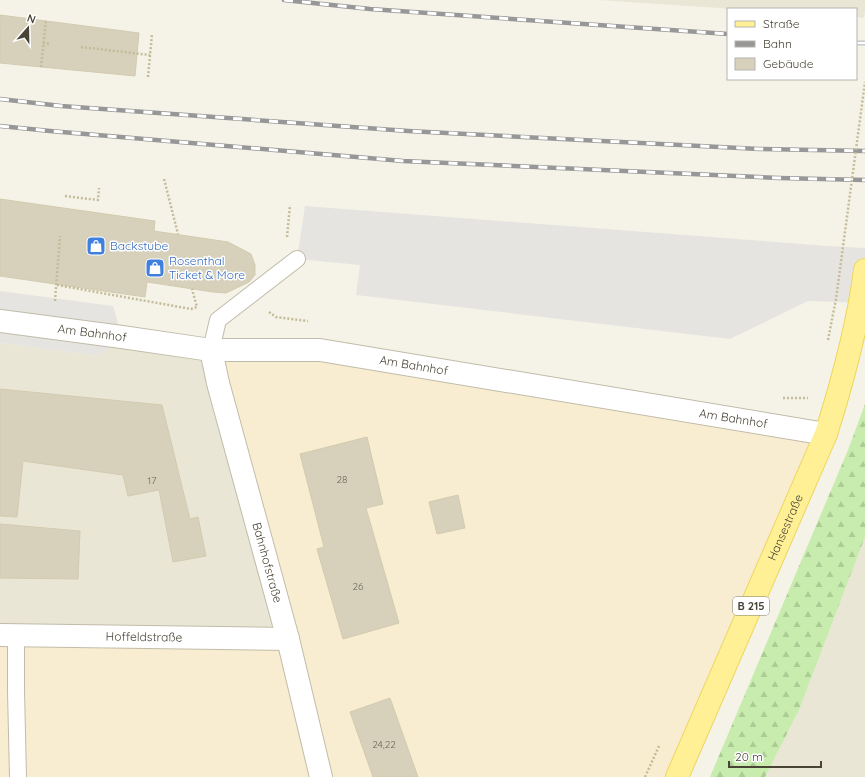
<svg xmlns="http://www.w3.org/2000/svg" width="865" height="777" font-family="Quicksand,sans-serif">
	<style>
		.residential { fill: #e9e6d5 }
		.commercial { fill: #f8edd1 }
		.forest { fill: url(#forest-firs) }
		.parking { fill: #e6e4e0 }
		.building { fill: #d7d1bc; stroke: #d3caaf }
		.lines { fill: none; stroke-linecap: round; stroke-linejoin: round }
		.lane-casing { stroke: #c1bca9; stroke-width: 18 }
		.street-casing { stroke: #c1bca9; stroke-width: 24 }
		.primary-casing { stroke: #edd65e; stroke-width: 24 }
		.path { stroke: #c4bb99; stroke-width: 2.5; stroke-dasharray: 2 2; stroke-linecap: butt }
		.lane { stroke: #fff; stroke-width: 16 }
		.street { stroke: #fff; stroke-width: 22 }
		.primary { stroke: #fff096; stroke-width: 22 }
		.rail-casing { stroke: #979797; stroke-width: 4.5 }
		.rail { stroke: #fff; stroke-width: 3; stroke-dasharray: 9; stroke-linecap: butt }
		.path-bridge { stroke: #c4bb99; stroke-width: 2.5; stroke-dasharray: 2 2; stroke-linecap: butt }
		.labels { text-anchor: middle; stroke-width: 3; stroke-linejoin: round; paint-order: stroke }
		.number-label { font-size: 10px; fill: #6c6758 }
		.shield { fill: #fff; stroke: #807c72; stroke-width: 1 }
		.shield-label { font-size: 11px; font-weight: bold; fill: #494436 }
		.shop-label { font-size: 12px; fill: #366cbe; stroke: #fff; text-anchor: start }
		.street-label { font-size: 12px; fill: #494436; stroke: #fff }
	</style>
	<defs>
		<pattern id="forest-firs" width="22" height="20" patternUnits="userSpaceOnUse"><rect width="22" height="20" fill="#c7ecad"/><path d="M5 1l3.5 6h-7zM16 11l3.5 6h-7z" fill="#accc95"/></pattern>
	</defs>
	<rect width="100%" height="100%" fill="#f5f3e7"/>
	<!-- residential -->
	<g class="residential">
		<polygon points="598,0 865,0 865,10 864,18 856,17 856,9 734,9"/>
		<polygon points="122,337 211,350 288,639 0,635 0,343 100,356"/>
		<polygon points="865,537 865,777 765,777 799,710"/>
	</g>
	<!-- commercial -->
	<polygon class="commercial" points="211,350 320,350 826,434 677,777 0,777 0,635 287,639"/>
	<!-- forest -->
	<polygon class="forest" points="865,404 865,537 799,710 765,777 710,777 848,450"/>
	<!-- parking -->
	<g class="parking">
		<polygon points="305,206 828,246 865,248 865,303 808,301 730,339 356,295 360,265 297,259"/>
		<polygon points="0,291 113,306 122,337 100,356 0,343"/>
	</g>
	<!-- building -->
	<g class="building">
		<polygon points="0,15 139,33 135,76 0,63"/>
		<polygon points="0,199 155,221 154,231 228,242 251,254 255,265 255,275 249,282 226,293 213,292 147,282 145,297 0,276"/>
		<polygon points="0,389 162,405 190,519 198,517 206,556 173,562 159,490 128,496 123,475 23,461 17,517 0,516"/>
		<polygon points="367,437 383,504 366,508 399,623 343,639 317,549 324,547 300,454"/>
		<polygon points="458,495 465,528 437,534 429,502"/>
		<polygon points="0,524 80,531 78,579 0,578"/>
		<polygon points="390,698 418,777 373,777 350,712"/>
	</g>
	<g class="lines">
		<defs>
			<g id="lane">
				<polyline points="211,350 218,320 297,259"/>
				<polyline points="16,636 16,691 18,777"/>
			</g>
			<g id="street">
				<path id="s1" d="M0 321 122 337 211 350H320L826 434"/>
				<path id="s2" d="M211 350 218 383 288 639 321 777"/>
				<path id="s3" d="M0 635 288 639"/>
			</g>
			<g id="primary">
				<path id="s4" d="M677 777 826 434C843 380 858 326 865 270"/>
			</g>
		</defs>
		<!-- lane casing -->
		<use href="#lane" class="lane-casing"/>
		<!-- street casing -->
		<use href="#street" class="street-casing"/>
		<!-- primary casing -->
		<use href="#primary" class="primary-casing"/>
		<!-- path -->
		<g class="path">
			<polyline points="43,43 51,44"/>
			<polyline points="81,47 150,55"/>
			<polyline points="41,67 46,21"/>
			<polyline points="148,77 152,34"/>
			<polyline points="164,179 178,234"/>
			<polyline points="65,196 98,200 99,188"/>
			<polyline points="287,237 290,205"/>
			<polyline points="57,285 191,309 197,307 192,289"/>
			<polyline points="55,301 60,236"/>
			<polyline points="269,312 276,317 308,321"/>
			<polyline points="783,398 808,398"/>
			<polyline points="645,777 659,746"/>
		</g>
		<!-- lane -->
		<use href="#lane" class="lane"/>
		<!-- street -->
		<use href="#street" class="street"/>
		<!-- primary -->
		<use href="#primary" class="primary"/>
		<defs>
			<g id="rail">
				<polyline points="284,0 370,9 728,34"/>
				<polyline points="856,43 865,43"/>
				<polyline points="0,99 61,106 408,131 759,149 865,151"/>
				<polyline points="0,126 50,131 403,161 779,178 865,180"/>
			</g>
		</defs>
		<!-- rail casing -->
		<use href="#rail" class="rail-casing"/>
		<!-- rail -->
		<use href="#rail" class="rail"/>
		<!-- path-bridge -->
		<polyline class="path-bridge" points="828,340 836,299 865,82"/>
	</g>
	<!-- icons -->
	<defs>
		<symbol id="shop-square" viewBox="-11 -11 22 22"><rect x="-9" y="-9" width="18" height="18" rx="4" fill="#3f7fe0" stroke="#fff"/><path d="M-5-2.5h2.3a2.7 3.5 0 0 1 5.4 0H5L5.5 6h-11ZM-1.5-2.5h3a1.5 2.3 0 0 0-3 0Z" fill="#fff"/></symbol>
	</defs>
	<g fill-rule="evenodd">
		<use href="#shop-square" x="85" y="235" width="22" height="22"/>
		<use href="#shop-square" x="144" y="257" width="22" height="22"/>
	</g>
	<g class="labels">
		<!-- number labels -->
		<g class="number-label">
			<text x="342" y="483">28</text>
			<text x="152" y="484">17</text>
			<text x="358" y="590">26</text>
			<text x="384" y="748">24,22</text>
		</g>
		<!-- shield labels -->
		<rect class="shield" x="733" y="597" width="36" height="18" rx="3"/>
		<g class="shield-label">
			<text x="751" y="610">B 215</text>
		</g>
		<!-- shop labels -->
		<g class="shop-label">
			<text x="110" y="250">Backstube</text>
			<text x="169" y="265">Rosenthal<tspan x="169" dy="14">Ticket &amp; More</tspan></text>
		</g>
		<!-- street labels -->
		<g class="street-label">
			<text dy="4" stroke="none"><textPath href="#s1" startOffset="93">Am Bahnhof</textPath></text>
			<text dy="4" stroke="none"><textPath href="#s1" startOffset="417">Am Bahnhof</textPath></text>
			<text dy="4" stroke="none"><textPath href="#s1" startOffset="741">Am Bahnhof</textPath></text>
			<text dy="4" stroke="none"><textPath href="#s4" startOffset="272">Hansestraße</textPath></text>
			<text dy="4" stroke="none"><textPath href="#s2" startOffset="220">Bahnhofstraße</textPath></text>
			<text dy="4" stroke="none"><textPath href="#s3" startOffset="144">Hoffeldstraße</textPath></text>
		</g>
	</g>
	<!-- legend -->
	<rect x="727" y="8" width="130" height="72" fill="#ffffff" stroke="#b6b4af"/>
	<rect x="735" y="21" width="20" height="6" fill="#fff096" stroke="#b6b4af"/>
	<text x="763" y="28" font-size="12" fill="#494436">Straße</text>
	<rect x="735" y="41" width="20" height="6" fill="#979797" stroke="#b6b4af"/>
	<text x="763" y="48" font-size="12" fill="#494436">Bahn</text>
	<rect x="735" y="58" width="20" height="12" fill="#d7d1bc" stroke="#b6b4af"/>
	<text x="763" y="68" font-size="12" fill="#494436">Gebäude</text>
	<!-- north arrow -->
	<g transform="translate(28 28) rotate(20)" stroke="#ffffff" stroke-width="3" paint-order="stroke">
	<path d="M0-3L7 15L0 10L-7 15Z" fill="#494436"/>
	<text y="-6" font-size="11" font-weight="bold" text-anchor="middle" fill="#494436">N</text>
	</g>
	<!-- scale -->
	<path d="M729 761v6h92v-6" fill="none" stroke="#494436" stroke-width="2"/>
	<text x="735" y="761" font-size="12" fill="#494436" stroke="#ffffff" stroke-width="3" paint-order="stroke">20 m</text>
</svg>
